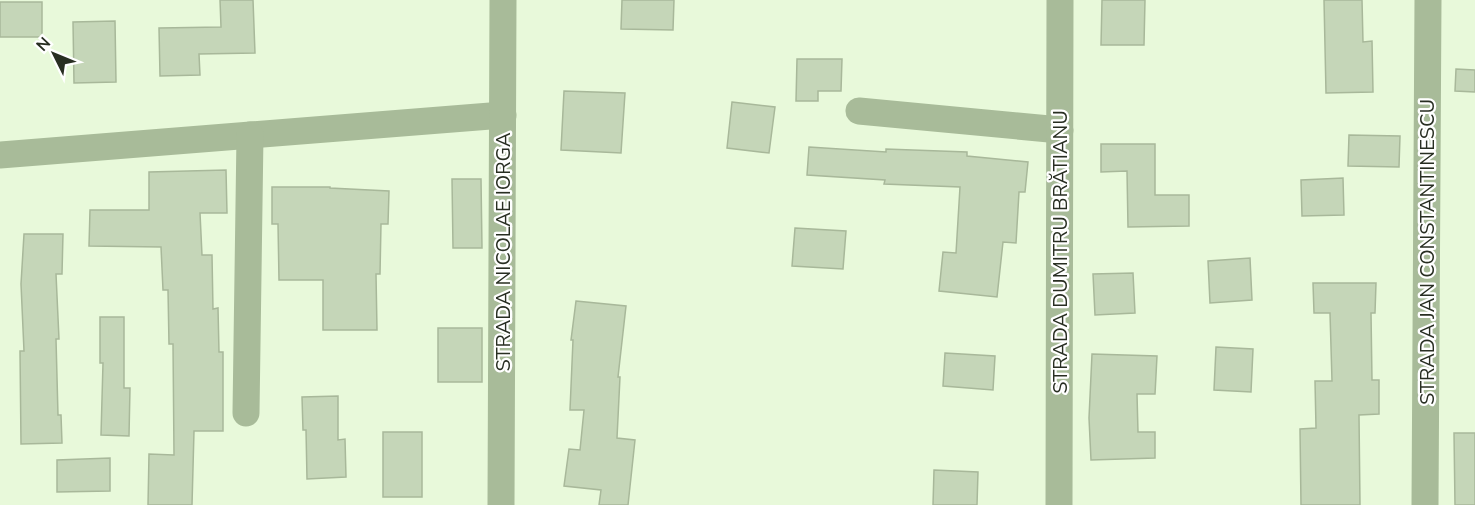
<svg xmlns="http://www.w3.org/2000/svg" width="1475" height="505" font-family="'Nunito Sans',sans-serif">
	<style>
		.building { fill: #c5d6b8; stroke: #a8b89a; stroke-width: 1.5 }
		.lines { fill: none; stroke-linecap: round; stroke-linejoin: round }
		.minor { stroke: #a8bb99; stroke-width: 27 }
		.labels { text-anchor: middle; stroke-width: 4.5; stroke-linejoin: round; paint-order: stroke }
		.street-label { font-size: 20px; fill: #282e22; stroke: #fff }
	</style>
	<rect width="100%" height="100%" fill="#e8f9da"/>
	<!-- building -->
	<g class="building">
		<polygon points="220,0 253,0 255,53 199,54 200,75 160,76 159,28 221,27"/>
		<polygon points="622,0 674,0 673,30 621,29"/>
		<polygon points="1102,0 1145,0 1144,45 1101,45"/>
		<polygon points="1324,0 1362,0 1363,42 1372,41 1373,92 1326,93"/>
		<rect x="0" y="2" width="42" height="35"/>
		<polygon points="115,21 116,82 74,83 73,22"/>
		<polygon points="797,59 842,59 841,91 818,91 818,101 796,101"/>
		<polygon points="1456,69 1475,70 1475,92 1455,91"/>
		<polygon points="564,91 625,93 621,153 561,150"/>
		<polygon points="732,102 775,107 769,153 727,148"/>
		<polygon points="1349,135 1400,136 1399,167 1348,166"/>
		<polygon points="1101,144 1155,144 1155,195 1189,195 1189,226 1128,227 1127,171 1101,172"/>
		<polygon points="809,147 886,152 886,149 967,152 967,156 1028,162 1025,192 1019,192 1016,243 1003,242 997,297 939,291 943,252 956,253 960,187 884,184 885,180 807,175"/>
		<polygon points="226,170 227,213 200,213 202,255 212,255 213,309 218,308 219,352 223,352 223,431 194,431 192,505 148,505 149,454 174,455 173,344 169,344 168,290 163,290 161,247 89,246 90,210 149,210 149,172"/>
		<polygon points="1343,178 1344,215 1302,216 1301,180"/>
		<polygon points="452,179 481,179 482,248 453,248"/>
		<polygon points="272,187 330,187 330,188 389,191 388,224 381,224 380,274 376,274 377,330 323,330 323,280 279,280 278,224 272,224"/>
		<polygon points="795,228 846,231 843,269 792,266"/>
		<polygon points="24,234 63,234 62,274 56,274 59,339 56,339 58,415 61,415 62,443 21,444 20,351 24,351 21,284"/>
		<polygon points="1250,258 1252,300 1210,303 1208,261"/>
		<polygon points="1133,273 1135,313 1095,315 1093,274"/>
		<polygon points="1313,283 1376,283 1375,313 1371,313 1372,380 1379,380 1379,414 1359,415 1360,505 1301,505 1300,429 1316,428 1315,381 1332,381 1330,313 1314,313"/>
		<polygon points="576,301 626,306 618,377 620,377 617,438 635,440 628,505 599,505 601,490 564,486 569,449 580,450 584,410 570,410 573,340 571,340"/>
		<polygon points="100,317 124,317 124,388 130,388 129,436 101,435 103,363 100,363"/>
		<rect x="438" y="328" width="44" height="54"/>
		<polygon points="1216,347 1253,349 1251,392 1214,390"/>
		<polygon points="945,353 995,356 993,390 943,386"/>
		<polygon points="1092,354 1157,356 1155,394 1137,394 1138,432 1155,432 1155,458 1091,460 1089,418"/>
		<polygon points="338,396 338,440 345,439 346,477 307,479 306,430 303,430 302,397"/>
		<rect x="383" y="432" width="39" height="65"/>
		<polygon points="1454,433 1475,433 1475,505 1455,505"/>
		<polygon points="110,458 110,491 57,492 57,460"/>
		<polygon points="934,470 978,472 977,505 933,505"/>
	</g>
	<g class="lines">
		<!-- minor -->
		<g class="minor">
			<polyline points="859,111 1060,130"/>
			<polyline points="0,155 503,115"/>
			<polyline points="246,413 250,135"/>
			<polyline points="501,505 503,0"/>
			<polyline points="1059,505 1060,0"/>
			<polyline points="1425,505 1428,0"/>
		</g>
	</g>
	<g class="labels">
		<!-- street labels -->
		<g class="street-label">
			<text transform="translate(503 252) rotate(-90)" y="7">STRADA NICOLAE IORGA</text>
			<text transform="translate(1060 252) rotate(-90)" y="7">STRADA DUMITRU BRĂTIANU</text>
			<text transform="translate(1427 252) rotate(-90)" y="7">STRADA JAN CONSTANTINESCU</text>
		</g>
	</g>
	<!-- north arrow -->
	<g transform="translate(54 54) rotate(313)" stroke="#ffffff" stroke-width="4.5" paint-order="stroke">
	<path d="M0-4.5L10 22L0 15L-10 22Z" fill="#282e22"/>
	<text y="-9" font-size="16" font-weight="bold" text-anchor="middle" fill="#282e22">N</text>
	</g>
</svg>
